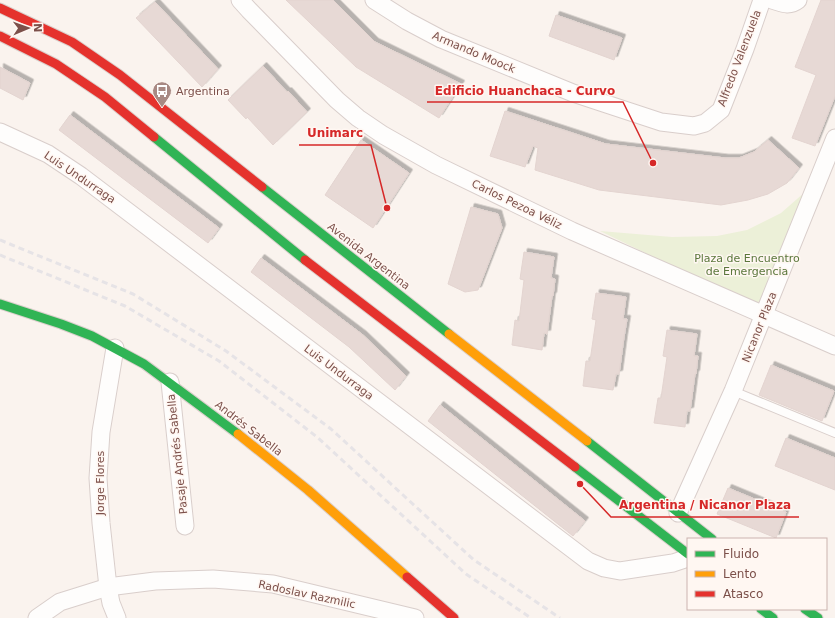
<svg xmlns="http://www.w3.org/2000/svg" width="835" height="618" font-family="'DejaVu Sans',sans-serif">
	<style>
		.green { fill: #ecf0d8 }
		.building { fill: #e7d9d5; stroke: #e3d4d0; filter: url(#shadow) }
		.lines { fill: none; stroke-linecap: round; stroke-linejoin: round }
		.lane-casing { stroke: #d9cecb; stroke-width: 10 }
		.street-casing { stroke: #d9cecb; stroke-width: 19 }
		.fast-casing { stroke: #dbd0cc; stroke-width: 11 }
		.slow-casing { stroke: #dbd0cc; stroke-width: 11 }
		.jam-casing { stroke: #dbd0cc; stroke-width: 11 }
		.lane { stroke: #fefdfc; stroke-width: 8 }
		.street { stroke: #fefdfc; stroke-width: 17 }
		.fast { stroke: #30b455; stroke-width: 9 }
		.slow { stroke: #ff9f0a; stroke-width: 9 }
		.jam { stroke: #e5322d; stroke-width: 9 }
		.rail { stroke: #e6e3e6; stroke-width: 3; stroke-dasharray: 6 4; stroke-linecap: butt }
		.labels { text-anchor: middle; stroke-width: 3; stroke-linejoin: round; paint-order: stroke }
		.street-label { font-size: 11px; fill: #7c504a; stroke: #fff7f2 }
		.poi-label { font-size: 11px; fill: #7c504a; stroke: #fff7f2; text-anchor: start }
		.park-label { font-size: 11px; fill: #5a773b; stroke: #fff7f2 }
		.leader { fill: none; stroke: #d62828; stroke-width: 1.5 }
		.callout-dot { fill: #d62828; stroke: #fff7f2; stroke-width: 1.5 }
		.callout-label { font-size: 12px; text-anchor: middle; font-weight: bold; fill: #d62828; stroke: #fff7f2; stroke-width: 3; stroke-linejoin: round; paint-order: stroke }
	</style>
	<defs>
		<filter id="shadow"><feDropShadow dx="3.5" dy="-3.5" stdDeviation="0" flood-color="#0004"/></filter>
	</defs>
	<rect width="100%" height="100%" fill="#faf3ee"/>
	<!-- green -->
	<polygon class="green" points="813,185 770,300 755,306 600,231 672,237 717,236 747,230 781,213"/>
	<!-- building -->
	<g class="building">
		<polygon points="286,0 333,0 375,42 461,84 439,118 356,67"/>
		<polygon points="821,0 835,0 835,96 815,146 792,138 816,75 795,67"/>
		<polygon points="155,2 218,69 202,87 136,18"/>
		<polygon points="556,15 622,38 614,60 549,36"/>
		<polygon points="263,66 287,92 288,91 307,112 273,145 247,117 246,119 228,100"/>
		<polygon points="0,67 30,83 23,100 0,88"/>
		<polygon points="505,111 606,144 725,158 739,158 754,152 768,140 799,168 787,183 768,194 748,200 721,205 599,190 535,170 538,148 533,146 525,167 490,156"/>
		<polygon points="70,115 219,228 208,243 59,130"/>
		<polygon points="361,140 409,173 373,228 325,195"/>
		<polygon points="471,207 498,214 502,228 478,290 465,292 448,284"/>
		<polygon points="524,252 554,257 551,278 555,279 553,296 552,296 547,334 544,333 542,350 512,345 515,320 519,321 524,280 520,279"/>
		<polygon points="261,258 363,335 406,376 395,390 349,347 251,272"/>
		<polygon points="596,293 626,297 623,319 627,319 624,337 619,374 616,374 613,390 583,386 586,361 590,361 596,320 592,319"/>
		<polygon points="667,330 697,334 694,356 698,356 696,374 695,374 690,411 687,411 685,427 654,423 658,398 661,398 667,357 663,356"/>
		<polygon points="771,365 834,391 822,421 759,395"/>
		<polygon points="440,405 585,521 573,536 428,421"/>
		<polygon points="786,438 835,458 835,490 775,466"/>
		<polygon points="728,488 786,512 776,538 717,514"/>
	</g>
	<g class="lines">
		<defs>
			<polyline id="lane" points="733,391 835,433"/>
			<g id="street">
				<polyline points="240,0 249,10 337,100 358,118 383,135 436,165 572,231 835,346"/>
				<polyline points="374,0 407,21 441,39 573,93 661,122 694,126 705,123 721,110 745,49 762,0"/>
				<path d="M772 0C782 3 789 7 798 0"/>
				<polyline points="0,132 48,154 81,176 588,561 604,568 620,571 673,563 688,558"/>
				<polyline points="115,348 101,432 98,478 101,523 108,587 111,603 117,618"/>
				<polyline points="170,382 185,526"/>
				<polyline points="678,513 733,391 835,138"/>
				<polyline points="37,618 60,602 108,587 155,581 213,579 273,584 415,618"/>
			</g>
			<g id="fast">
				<polyline points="154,137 305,260"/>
				<polyline points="262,187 449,334"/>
				<polyline points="0,304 61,324 92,336 144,364 238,434"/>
				<polyline points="587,441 712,539"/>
				<polyline points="575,467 688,554"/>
				<polyline points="761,609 773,618"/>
				<polyline points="805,609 818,618"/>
			</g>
			<g id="slow">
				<polyline points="449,334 587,441"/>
				<polyline points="238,434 308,490 407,577"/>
			</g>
			<g id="jam">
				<polyline points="0,8 72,42 120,75 262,187"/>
				<polyline points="0,36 56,64 105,97 154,137"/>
				<polyline points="305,260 575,467"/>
				<polyline points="407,577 454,618"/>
			</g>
		</defs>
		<!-- lane casing -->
		<use href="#lane" class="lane-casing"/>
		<!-- street casing -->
		<use href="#street" class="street-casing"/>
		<!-- fast casing -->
		<use href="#fast" class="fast-casing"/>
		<!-- slow casing -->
		<use href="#slow" class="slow-casing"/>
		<!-- jam casing -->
		<use href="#jam" class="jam-casing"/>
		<!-- lane -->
		<use href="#lane" class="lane"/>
		<!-- street -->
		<use href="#street" class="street"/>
		<!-- fast -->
		<use href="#fast" class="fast"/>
		<!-- slow -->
		<use href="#slow" class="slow"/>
		<!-- jam -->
		<use href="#jam" class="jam"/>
		<!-- rail -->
		<g class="rail">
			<polyline points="0,240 133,294 226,351 331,429 474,560 560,618"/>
			<polyline points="0,255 125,306 219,361 317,437 466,574 531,618"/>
		</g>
	</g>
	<!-- icons -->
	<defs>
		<symbol id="bus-pin" viewBox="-11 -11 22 30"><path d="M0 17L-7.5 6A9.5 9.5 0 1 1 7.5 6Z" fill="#a88983" stroke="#fff7f2"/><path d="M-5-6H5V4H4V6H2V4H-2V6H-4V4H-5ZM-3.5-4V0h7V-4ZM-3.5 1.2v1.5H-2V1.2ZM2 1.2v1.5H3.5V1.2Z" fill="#fff"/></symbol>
	</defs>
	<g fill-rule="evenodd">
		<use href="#bus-pin" x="151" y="80" width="22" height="30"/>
	</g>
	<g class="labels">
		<!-- street labels -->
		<g class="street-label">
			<text transform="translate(474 52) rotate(23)" y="4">Armando Moock</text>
			<text transform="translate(739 58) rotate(-69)" y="4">Alfredo Valenzuela</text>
			<text transform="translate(80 177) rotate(34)" y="4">Luis Undurraga</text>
			<text transform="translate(517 204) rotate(26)" y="4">Carlos Pezoa Véliz</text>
			<text transform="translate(369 256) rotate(38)" y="4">Avenida Argentina</text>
			<text transform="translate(759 327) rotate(-68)" y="4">Nicanor Plaza</text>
			<text transform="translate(339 372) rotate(37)" y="4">Luis Undurraga</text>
			<text transform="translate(249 428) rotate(38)" y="4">Andrés Sabella</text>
			<text transform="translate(177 454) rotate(-96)" y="4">Pasaje Andrés Sabella</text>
			<text transform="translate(100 483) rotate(-90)" y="4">Jorge Flores</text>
			<text transform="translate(307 594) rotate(12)" y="4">Radoslav Razmilic</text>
		</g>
		<!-- poi labels -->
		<g class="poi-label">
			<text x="176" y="95">Argentina</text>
		</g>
		<!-- park labels -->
		<g class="park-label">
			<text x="747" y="262">Plaza de Encuentro<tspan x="747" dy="13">de Emergencia</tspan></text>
		</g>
	</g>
	<!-- callouts -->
	<path class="leader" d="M653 163L623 102H427M387 208L371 145H299M580 484L611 517H799"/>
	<g class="callout-dot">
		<circle cx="653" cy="163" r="4"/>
		<circle cx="387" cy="208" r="4"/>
		<circle cx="580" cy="484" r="4"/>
	</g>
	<g class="callout-label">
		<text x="525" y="95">Edificio Huanchaca - Curvo</text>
		<text x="335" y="137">Unimarc</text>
		<text x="705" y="509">Argentina / Nicanor Plaza</text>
	</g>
	<!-- legend -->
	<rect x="687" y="538" width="140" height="72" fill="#fff7f2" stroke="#cbb4af"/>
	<rect x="695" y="551" width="20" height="6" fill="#30b455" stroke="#cbb4af"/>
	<text x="723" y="558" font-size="12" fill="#7c504a">Fluido</text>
	<rect x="695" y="571" width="20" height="6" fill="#ff9f0a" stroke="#cbb4af"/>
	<text x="723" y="578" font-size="12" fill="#7c504a">Lento</text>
	<rect x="695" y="591" width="20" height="6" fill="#e5322d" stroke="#cbb4af"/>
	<text x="723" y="598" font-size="12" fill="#7c504a">Atasco</text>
	<!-- north arrow -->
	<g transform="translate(28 28) rotate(88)" stroke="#fff7f2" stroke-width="3" paint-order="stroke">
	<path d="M0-3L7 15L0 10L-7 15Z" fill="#7c504a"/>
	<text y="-6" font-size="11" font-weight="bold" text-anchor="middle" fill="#7c504a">N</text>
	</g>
</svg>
